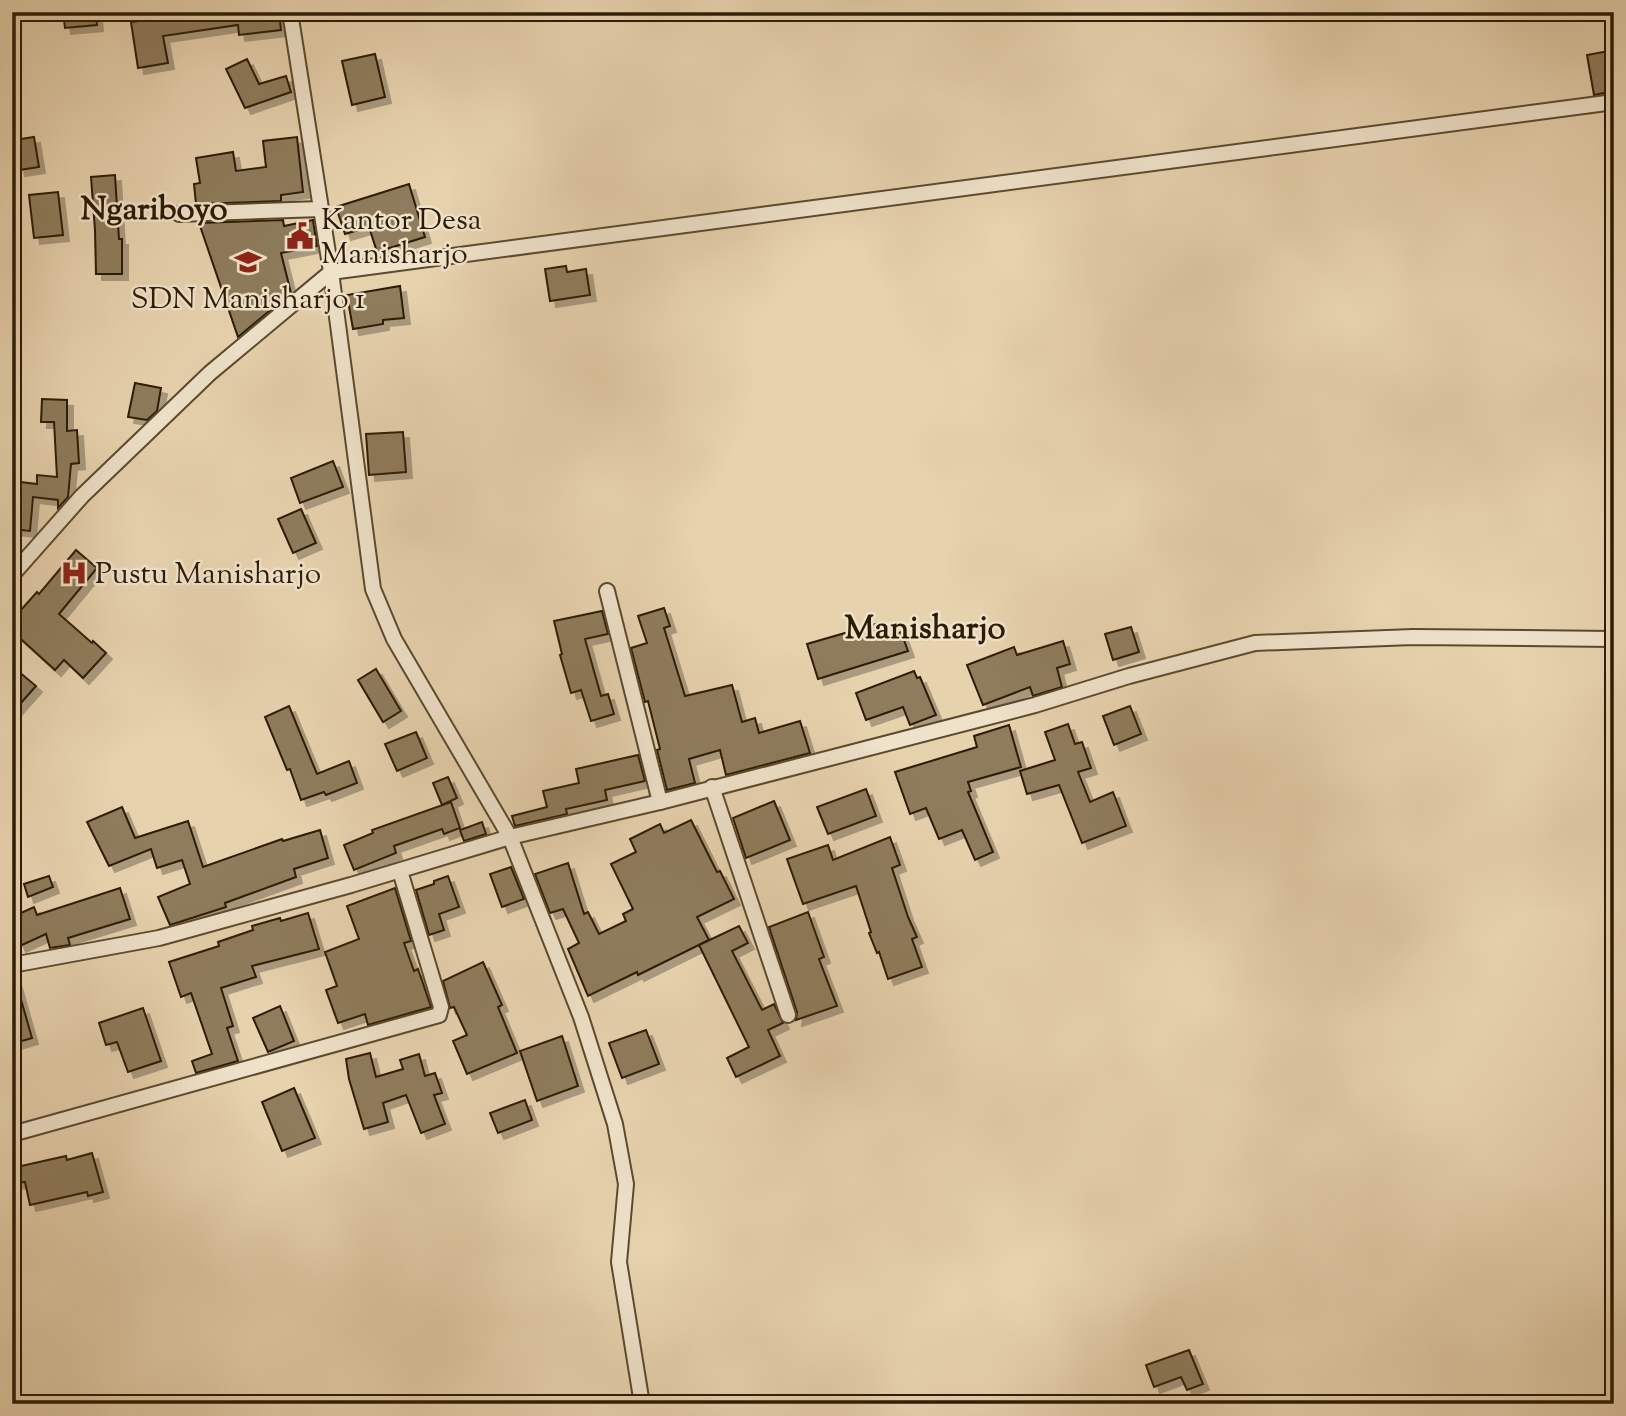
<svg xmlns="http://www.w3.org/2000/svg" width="1626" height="1416" font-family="'Sorts Mill Goudy',serif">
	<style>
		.building { fill: #8e7b5c; stroke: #2d1c04; stroke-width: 2; filter: url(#shadow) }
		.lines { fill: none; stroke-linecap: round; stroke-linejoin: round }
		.minor-casing { stroke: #5c4a2e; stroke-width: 18 }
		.minor { stroke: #efe2ca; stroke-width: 14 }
		.labels { text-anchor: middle; stroke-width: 5; stroke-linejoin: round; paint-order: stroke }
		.poi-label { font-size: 30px; fill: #2d1c04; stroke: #efe2ca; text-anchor: start }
		.quarter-label { font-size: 33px; font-weight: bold; fill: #2d1c04; stroke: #efe2ca }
	</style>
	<defs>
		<filter id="shadow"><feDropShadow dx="6" dy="6" stdDeviation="0" flood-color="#0004"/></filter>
	</defs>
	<rect width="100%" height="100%" fill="#e7d2ae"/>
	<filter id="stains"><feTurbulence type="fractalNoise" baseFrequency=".00286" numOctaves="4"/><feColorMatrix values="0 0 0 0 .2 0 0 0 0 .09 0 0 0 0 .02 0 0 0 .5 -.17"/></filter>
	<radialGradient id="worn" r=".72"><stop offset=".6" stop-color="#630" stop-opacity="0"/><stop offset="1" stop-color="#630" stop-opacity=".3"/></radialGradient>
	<!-- building -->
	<g class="building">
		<polygon points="63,12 96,12 97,25 65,28"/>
		<polygon points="208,12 279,12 281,30 239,35 238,25 163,36 168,63 138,68 131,22"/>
		<polygon points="1614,50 1614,91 1594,95 1587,55"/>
		<polygon points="375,54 385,97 352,105 342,61"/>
		<polygon points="247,59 259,84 286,76 291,92 245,108 226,69"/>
		<polygon points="34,137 39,167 19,170 14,140"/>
		<polygon points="297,137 303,192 281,195 281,201 196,204 194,184 200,183 196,158 233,152 236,171 266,167 263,141"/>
		<polygon points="115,175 119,239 122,239 122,274 96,274 95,230 91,177"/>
		<polygon points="409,184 425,237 377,252 369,227 345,234 336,207"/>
		<polygon points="58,192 63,235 34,238 29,195"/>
		<polygon points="283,220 284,226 313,220 317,246 281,253 291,293 238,337 199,223"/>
		<polygon points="566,266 567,272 586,269 590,295 550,301 545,269"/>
		<polygon points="400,286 404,318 383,320 383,324 353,329 347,295"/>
		<polygon points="135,383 161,388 157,411 147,420 128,417"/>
		<polygon points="42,399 67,400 67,431 77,430 79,463 71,464 68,497 58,508 58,500 33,497 30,531 12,529 12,481 37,484 37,475 57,477 54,422 41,422"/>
		<polygon points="403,432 406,472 369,475 366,434"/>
		<polygon points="333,461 343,487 300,503 291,478"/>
		<polygon points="301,509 316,543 293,553 278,519"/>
		<polygon points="76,550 97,568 59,614 92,643 93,641 106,653 83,678 64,660 55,670 12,631 12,604 20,611 37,592 39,594"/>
		<polygon points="664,608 670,626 664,628 685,696 732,685 742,722 755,718 759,733 800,721 810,753 726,775 720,750 689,759 695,783 667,790 657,750 660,749 648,701 645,702 631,648 647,643 638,616"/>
		<polygon points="602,611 608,634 585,639 601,696 608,694 614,714 591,721 581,690 571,693 560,655 562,654 554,621"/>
		<polygon points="876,624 880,640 901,632 908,651 818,679 807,644"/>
		<polygon points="1131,627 1139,652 1113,660 1105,634"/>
		<polygon points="1063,641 1070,664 1057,668 1062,687 1033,696 1030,687 983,705 967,665 1014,647 1017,655"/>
		<polygon points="12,666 36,686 12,713"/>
		<polygon points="376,669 401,711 383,722 358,680"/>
		<polygon points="914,671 917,678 920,677 936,715 910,725 903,707 866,720 856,693"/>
		<polygon points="289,706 317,774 349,761 357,783 326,795 324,792 301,800 290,769 287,770 265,717"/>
		<polygon points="1130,706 1141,734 1114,745 1103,716"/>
		<polygon points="1068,724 1075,744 1082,742 1091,768 1078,772 1090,802 1113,792 1126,826 1082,843 1059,785 1027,794 1020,771 1055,760 1045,732"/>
		<polygon points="1009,725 1021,767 968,782 971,791 968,792 993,852 975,860 962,830 939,839 926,808 910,814 895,772 977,747 974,736"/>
		<polygon points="416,732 427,758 397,771 385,744"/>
		<polygon points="638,755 645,781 605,790 607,800 566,809 567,814 515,826 512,816 547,807 543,791 579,783 576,769"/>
		<polygon points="448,777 457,798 442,805 433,783"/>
		<polygon points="866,789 876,816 828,834 817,807"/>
		<polygon points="774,801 790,840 746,858 733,818"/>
		<polygon points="451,802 460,828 444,834 442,829 394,846 396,853 354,870 344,845 373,833 372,830"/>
		<polygon points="122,807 135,838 188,821 203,867 282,839 283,841 320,830 328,858 294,869 296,877 225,903 226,907 170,925 158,897 190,884 182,860 157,868 151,849 109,866 87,822"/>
		<polygon points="691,820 717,872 720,871 734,899 697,917 709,940 638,975 637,972 588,996 568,949 579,943 563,909 550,913 535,874 568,863 584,914 588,912 599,934 626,921 623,914 633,909 611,864 636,852 630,839 660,824 664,833"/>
		<polygon points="482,822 486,834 464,841 460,830"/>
		<polygon points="890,837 900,865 892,868 908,917 917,937 912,939 922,967 888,979 879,952 877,953 869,933 871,932 856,886 803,904 787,859 828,845 833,860"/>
		<polygon points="511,867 524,899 502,907 490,874"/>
		<polygon points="49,876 53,887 28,897 24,884"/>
		<polygon points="448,876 459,907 439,914 444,930 429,935 416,890 434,884 434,881"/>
		<polygon points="120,888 130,919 68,938 70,945 50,948 46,934 20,946 12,929 12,917 34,907 37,915"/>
		<polygon points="395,888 411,941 404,943 414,971 418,969 431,1007 368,1025 365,1014 338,1023 326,990 337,986 325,952 359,939 347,906"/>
		<polygon points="808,912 824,957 819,959 837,1006 796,1020 797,1012 769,927"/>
		<polygon points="308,913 319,949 252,966 256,977 221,988 233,1026 227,1028 238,1061 196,1073 192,1061 212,1054 191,993 181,997 169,962 219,946 218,942 253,930 252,926 280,918 281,921"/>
		<polygon points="739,926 748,943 732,951 762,1010 774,1004 783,1023 768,1030 780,1056 736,1077 727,1058 749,1047 699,945"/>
		<polygon points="483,962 502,1005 498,1007 517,1053 467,1074 453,1041 467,1035 454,1007 450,1008 443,981"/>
		<polygon points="16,982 32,1038 12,1044 12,983"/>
		<polygon points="280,1006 294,1041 268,1052 253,1018"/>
		<polygon points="143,1008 161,1061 128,1072 117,1042 106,1045 99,1023"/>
		<polygon points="646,1030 659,1064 622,1078 609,1043"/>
		<polygon points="562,1036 578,1086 537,1101 520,1051"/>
		<polygon points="370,1053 376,1077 403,1069 400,1060 419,1054 425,1076 435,1073 442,1093 434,1095 445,1124 421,1133 406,1095 383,1103 388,1122 364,1129 349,1079 346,1059"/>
		<polygon points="294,1088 315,1138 282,1151 262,1102"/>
		<polygon points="525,1100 532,1120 498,1133 490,1113"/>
		<polygon points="92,1153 103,1192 88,1196 87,1192 30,1205 25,1182 12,1183 12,1168 66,1156 67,1160"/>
		<polygon points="1189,1350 1203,1384 1187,1390 1181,1377 1154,1387 1146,1365"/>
	</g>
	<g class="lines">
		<defs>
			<g id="minor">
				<polyline points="179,214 321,209"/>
				<polyline points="12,575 82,496 210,373 331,272 290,12"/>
				<polyline points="607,591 660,802"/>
				<polyline points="712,787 788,1015"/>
				<polyline points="12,965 159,938 351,885 510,837 660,802 1035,705 1129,676 1255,643 1413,637 1614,639"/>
				<polyline points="12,1134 439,1015 441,1007 400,871"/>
				<polyline points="642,1404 619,1262 626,1184 615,1124 581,1017 510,837 394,639 373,589 331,272 1614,102"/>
			</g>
		</defs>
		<!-- minor casing -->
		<use href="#minor" class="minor-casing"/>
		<!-- minor -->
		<use href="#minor" class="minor"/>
	</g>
	<!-- icons -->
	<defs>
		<symbol id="civic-bare" viewBox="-9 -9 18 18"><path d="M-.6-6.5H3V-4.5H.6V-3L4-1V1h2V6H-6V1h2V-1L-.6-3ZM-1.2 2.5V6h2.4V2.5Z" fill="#8f2418" stroke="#efe2ca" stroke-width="2.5" paint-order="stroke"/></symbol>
		<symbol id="school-bare" viewBox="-9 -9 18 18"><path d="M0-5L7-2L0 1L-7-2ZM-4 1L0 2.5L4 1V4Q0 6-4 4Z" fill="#8f2418" stroke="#efe2ca" stroke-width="2.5" paint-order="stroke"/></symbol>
		<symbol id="hospital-bare" viewBox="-9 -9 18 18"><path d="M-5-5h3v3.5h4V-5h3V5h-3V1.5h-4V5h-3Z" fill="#8f2418" stroke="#efe2ca" stroke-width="2.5" paint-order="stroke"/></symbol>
	</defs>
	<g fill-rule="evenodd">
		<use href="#civic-bare" x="281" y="217" width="38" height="38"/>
		<use href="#school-bare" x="229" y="243" width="38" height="38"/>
		<use href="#hospital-bare" x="55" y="554" width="38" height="38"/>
	</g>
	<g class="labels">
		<!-- poi labels -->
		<g class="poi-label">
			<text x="321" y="229">Kantor Desa<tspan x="321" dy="34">Manisharjo</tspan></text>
			<text x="248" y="308" text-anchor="middle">SDN Manisharjo 1</text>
			<text x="95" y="583">Pustu Manisharjo</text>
		</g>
		<!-- quarter labels -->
		<g class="quarter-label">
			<text x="154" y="219">Ngariboyo</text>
			<text x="925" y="638">Manisharjo</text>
		</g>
	</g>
	<!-- margin -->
	<rect width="1626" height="1416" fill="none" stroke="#e7d2ae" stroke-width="42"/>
	<rect x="14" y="14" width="1598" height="1388" fill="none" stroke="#2d1c04" stroke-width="3.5"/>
	<rect x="21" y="21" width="1584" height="1374" fill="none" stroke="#2d1c04" stroke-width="2"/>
	<rect width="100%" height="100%" filter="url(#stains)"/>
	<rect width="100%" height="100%" fill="url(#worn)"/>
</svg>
